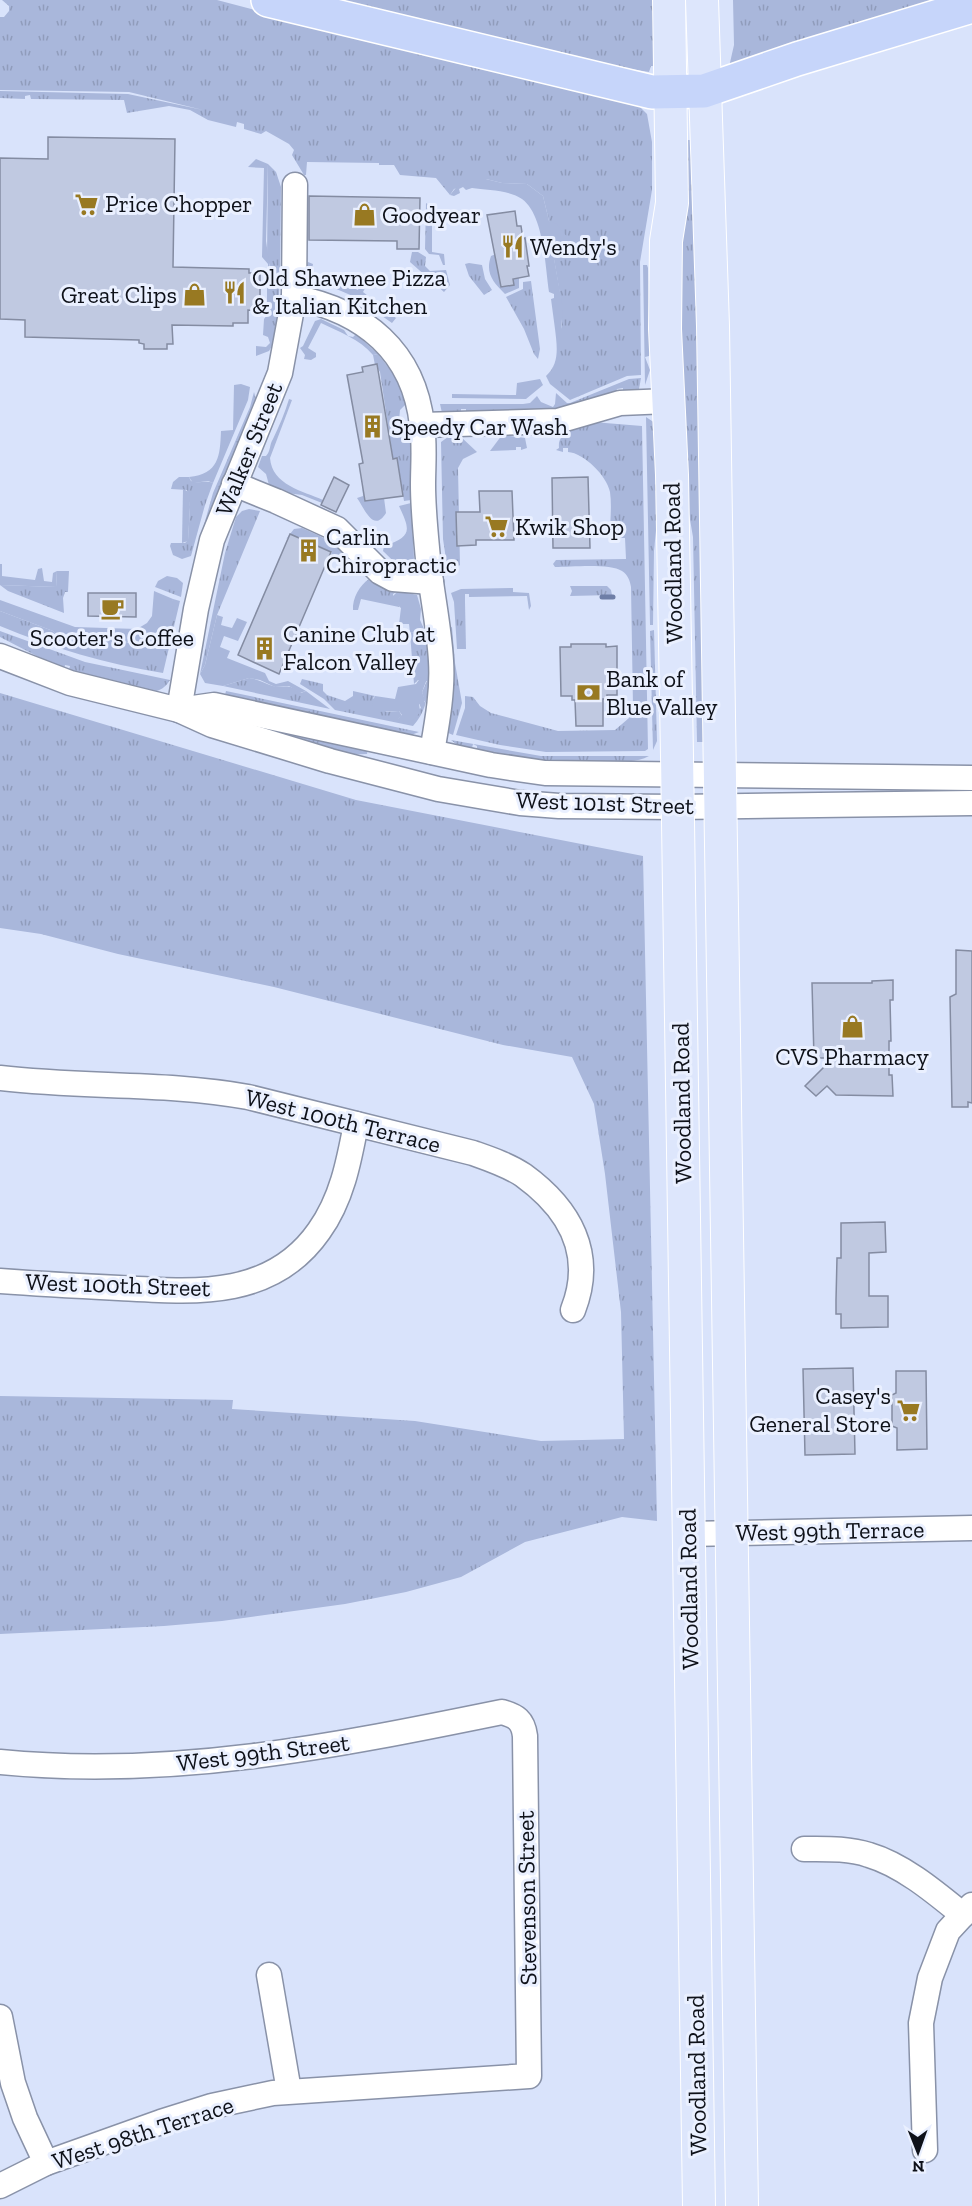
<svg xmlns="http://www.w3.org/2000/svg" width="972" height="2206" font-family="'Zilla Slab',serif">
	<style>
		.grass { fill: url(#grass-tufts) }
		.green { fill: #a9b7db }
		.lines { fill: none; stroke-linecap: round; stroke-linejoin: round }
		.stream { stroke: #6e7ea7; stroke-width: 5 }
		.building { fill: #c0c9e1; stroke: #848ca2; stroke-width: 1.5 }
		.minor-casing { stroke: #8992a8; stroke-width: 27 }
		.major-casing { stroke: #fff; stroke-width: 34 }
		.highway-casing { stroke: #fff; stroke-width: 36 }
		.minor { stroke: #fff; stroke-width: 24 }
		.major { stroke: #dde6fc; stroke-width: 32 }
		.highway { stroke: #c6d5fa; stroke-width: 33 }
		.labels { text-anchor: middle; stroke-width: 6; stroke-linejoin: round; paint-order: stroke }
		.poi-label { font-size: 24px; fill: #0e1119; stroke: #eaf0ff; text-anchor: start }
		.street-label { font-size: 24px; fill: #0e1119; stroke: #eaf0ff }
	</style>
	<defs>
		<pattern id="grass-tufts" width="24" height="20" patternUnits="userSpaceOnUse" patternTransform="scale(1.5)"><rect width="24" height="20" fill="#a9b7db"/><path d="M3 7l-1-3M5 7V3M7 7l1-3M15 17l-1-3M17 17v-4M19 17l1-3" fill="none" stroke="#909cbb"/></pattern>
	</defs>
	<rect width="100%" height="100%" fill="#d9e3fb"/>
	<!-- grass -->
	<g class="grass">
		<path d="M2 0H217L460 64 634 101 647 114 652 142V190L640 262 641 375 627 376 570 400 550 384 546 376C560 364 557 346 555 329H561C565 311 555 268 552 247L565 244 549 221 543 196 527 184 502 183 486 179 454 189 450 195 436 178 400 175 394 165H379V163L307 162 306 175H304L292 155 294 150 289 144 266 131 261 134 244 129V124L237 122 236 127 208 120 190 110 169 106 127 113 124 100 31 99 30 95 25 96V99L0 98V91L128 94 203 110 129 92 0 90V17H4L9 11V6Z"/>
		<polygon points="309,0 653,0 654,66 651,66 649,72 558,57"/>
		<polygon points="733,0 969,0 729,67 734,45"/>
		<polygon points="681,140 695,140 706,742 697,742 693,537 683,479 680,290"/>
		<polygon points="268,164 276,172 281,187 280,275 271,275 271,268 267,258"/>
		<polygon points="426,203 446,218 445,224 432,226 432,252 444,254 445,265 443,265 439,255 429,254 425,249"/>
		<polygon points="412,252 418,252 426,257 425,266 430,271 446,270 450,285 444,292 410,262"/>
		<polygon points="469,263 482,265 485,279 492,290 484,295 469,276 465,264"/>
		<polygon points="643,265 647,265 648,268 650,352 649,356 645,357 650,370 645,385"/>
		<polygon points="267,280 280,281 275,341 269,351 256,356 256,346 266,347 270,343 268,337 263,335 264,319 267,315"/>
		<polygon points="531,281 540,349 538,359 534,354 524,329 506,297 523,289 523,282"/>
		<polygon points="378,354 395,376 406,404 400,410 398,432 411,441 411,500 404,501 397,458 393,459 380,372 375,365 373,355"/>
		<polygon points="641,378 639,389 623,391 623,388 617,389 616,392 562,409 466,413 466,409 461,409 461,413 442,413 440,404 523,404 530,403 537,396 541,402 553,407 555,404 556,393 567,403 570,403 629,379"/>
		<polygon points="254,392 256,399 196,553 213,493 250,407"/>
		<polygon points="646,417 655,423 660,489 654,551 653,625 650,625"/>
		<path d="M593 422 642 426 648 749 645 751 546 752 500 745 456 735 465 708V696L473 697 480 706 491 713 558 731 615 730 629 718 633 707 631 587C630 581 628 575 622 571 610 563 571 567 555 567L553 564 556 560 626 559 625 538H613L610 535C610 521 612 506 610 492 607 476 584 453 568 452V448H563V452L556 450 559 448C557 430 579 428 593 422Z"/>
		<polygon points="460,436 477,452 463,459 458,468 460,565 455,569 447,566 443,539 441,442 448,437"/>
		<path d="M179 477H189L191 481C199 484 205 480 213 483L205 505 191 556 182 559 173 555 170 546 171 543H185L188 540 190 507 187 490 171 489 173 482Z"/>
		<polygon points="249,509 260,511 217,615 205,665 200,674 225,553 236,517 242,511"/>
		<polygon points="57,571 69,571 68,592 65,592 63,598 64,613 8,591 0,585 56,587"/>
		<polygon points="167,576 177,578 183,583 181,597 155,587 158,581"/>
		<path d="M369 579 370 581 398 591 393 594 394 601 398 604 399 607 361 599 358 610H353C352 598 360 585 369 579Z"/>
		<polygon points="570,586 607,586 611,590 612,595 570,596 572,591"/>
		<path d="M173 599 180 601 163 673C106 664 53 648 0 626V611L53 631 63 640 84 646 94 638 126 642 140 647 152 646Z"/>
		<polygon points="454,602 465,602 466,649 457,649"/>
		<polygon points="452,627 455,663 462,703 453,735 446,732 449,628"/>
		<polygon points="654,630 657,741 653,750 650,631"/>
		<path d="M0 631 85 662 170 680C167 685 162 690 156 691 142 695 84 675 69 670L70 666 65 665 64 669 56 666 0 637Z"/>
		<path d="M425 631C428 662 436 702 413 726L335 710 324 699 300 684 302 679 323 684V691L327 695 345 701 353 696V691L375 696 373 698 386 712 399 711 402 716 398 719 421 708 419 703 425 702 422 692 427 681 418 680 414 684 410 633Z"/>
		<path d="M249 678C258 679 264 683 273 686 285 689 287 682 301 693L306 691 330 709 223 686Z"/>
		<polygon points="226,691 419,732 411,735 392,732 225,695"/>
		<polygon points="0,693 356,800 643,856 657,1521 622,1517 525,1542 461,1577 406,1592 345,1604 222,1621 164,1626 0,1634 0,1396 233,1400 232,1409 415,1421 541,1441 624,1439 621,1312 605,1174 594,1104 572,1057 503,1045 274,987 118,954 41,934 0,928"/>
		<polygon points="244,722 368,749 367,754 340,755"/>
		<path d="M451 740 541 756H649C637 763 621 761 607 762 565 763 526 760 485 751L477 749V746L473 744 472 748 460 747Z"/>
	</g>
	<!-- green -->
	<g class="green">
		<polygon points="256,159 268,164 266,241 271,275 268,275 268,264 262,257 264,168 248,167"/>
		<path d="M469 179H486L502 183 527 184 543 196 549 221 557 224 567 237V243L552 247 563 309 561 329H555L551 299 554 298V294L549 292C545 266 544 215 522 199 510 190 486 190 472 188L466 190 463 187 459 189 460 193 454 196 450 195 459 184Z"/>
		<path d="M498 253 495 256 501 286 513 285V279L519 278V288L505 294C493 282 485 273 491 256Z"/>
		<polygon points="308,262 313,264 311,275 341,283 358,290 363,280 368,280 368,283 363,292 396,318 392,323 355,297 304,275"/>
		<path d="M321 319 344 330 348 336 353 337 356 334 378 354 373 355C360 339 339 332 321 323L308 348 316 353V357L311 360 304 359 305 355 300 348 303 346 315 321Z"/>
		<polygon points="540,379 543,385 526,399 452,398 452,394 516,395 517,383"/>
		<path d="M241 384 250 387 248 400 213 483 208 481 193 483 189 477C219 474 220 456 221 431L233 430 234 385Z"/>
		<path d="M289 399 292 400 270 458C272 485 303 491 323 500L322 503 302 495 287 493 269 485 266 474 258 467 262 456H266C271 451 269 445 273 439 279 426 285 413 289 399Z"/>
		<polygon points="502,435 525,438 527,448 521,450 521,447 516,447 516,450 490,451"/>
		<path d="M362 480 365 501 384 498 386 513C373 534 364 507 357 498L363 496Z"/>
		<polygon points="183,489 189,492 190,507 188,541 182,543"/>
		<path d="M411 503 414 558 412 563C397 569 391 558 383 551L384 546C413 536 410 530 399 506Z"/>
		<path d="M302 528C317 535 332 540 342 552L336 561 329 559 332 552 291 535 286 539 294 529Z"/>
		<polygon points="2,564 2,576 35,580 38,569 42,568 44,581 52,582 53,573 57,571 56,587 0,585 0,564"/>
		<polygon points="513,588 513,592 529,593 531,606 529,610 527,596 469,597 469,594 465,594 465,602 454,602 451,593 461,589"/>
		<path d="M154 591 173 599C171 610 174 623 170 633 161 654 139 645 123 641 114 639 104 639 95 638L84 646 71 647 53 631 0 611V600L75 627 137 629 147 623 152 616Z"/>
		<polygon points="398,591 417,595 421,609 420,620 425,631 410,633 409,624 399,624 401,608 394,602 392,597"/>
		<polygon points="217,615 223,617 221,625 232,628 237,618 247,622 238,641 224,636 220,647 230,651 227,658 265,673 269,681 276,684 288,681 306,691 300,693 289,686 275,687 260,680 249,678 223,686 205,683 200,674 205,665"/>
		<path d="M421 677 427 679 422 692 425 700 424 703 419 704 420 711C417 720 406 726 398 719L402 715 399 711 378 712 373 707 372 702 375 696 395 699 398 687 416 684Z"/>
	</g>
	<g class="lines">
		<!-- stream -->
		<polyline class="stream" points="602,597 613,597"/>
	</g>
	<!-- building -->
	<g class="building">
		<polygon points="48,137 175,139 173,267 249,269 249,273 260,273 260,311 248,310 248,323 233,323 233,326 172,325 173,344 167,344 167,349 144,349 144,344 139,343 139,340 25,337 25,320 0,319 0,158 48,159"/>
		<polygon points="309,196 420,198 419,249 397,249 397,241 309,240"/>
		<polygon points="515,211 517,226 521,226 523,239 525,238 529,266 527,266 529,276 513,279 514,285 501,287 487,215"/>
		<polygon points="377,364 393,459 397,458 403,496 365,501 359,464 363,463 347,375 363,372 362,367"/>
		<polygon points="334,477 349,485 336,512 321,505"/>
		<polygon points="588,477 590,548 553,548 552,478"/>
		<polygon points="479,491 512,491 514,540 476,540 476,545 457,546 456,512 480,512"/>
		<polygon points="290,534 331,552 279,674 238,655"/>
		<polygon points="88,593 136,593 136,617 88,616"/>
		<polygon points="571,644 606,644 606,647 617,646 617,695 607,695 607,699 603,699 603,726 576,726 575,700 572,700 572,696 561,696 560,647 571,647"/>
		<polygon points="956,950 972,951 972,1103 968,1102 968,1107 952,1107 950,997 956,994"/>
		<polygon points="893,980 893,1000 890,1000 891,1041 889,1041 889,1075 892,1075 893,1096 836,1095 827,1086 816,1096 805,1086 833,1058 814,1058 812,983 872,983 872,981"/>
		<polygon points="885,1222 886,1252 869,1253 869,1296 888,1296 888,1327 841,1328 841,1314 836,1314 836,1300 837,1258 841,1258 841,1223"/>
		<polygon points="853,1368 855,1454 805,1455 803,1369"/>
		<polygon points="896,1371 926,1371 927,1449 897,1450 897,1428 892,1426 892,1395 896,1393"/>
	</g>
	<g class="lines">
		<defs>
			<g id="minor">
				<path d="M294 297C364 311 414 351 422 425 425 445 423 465 423 485 423 506 425 527 427 548 430 586 439 624 441 661 443 691 437 723 432 752"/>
				<polyline points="422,425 558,421 620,403 668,401"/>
				<polyline points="234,484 276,501 337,529 380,572 393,579 431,582"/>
				<polyline points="0,656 70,683 179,710 212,725 330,761 438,789 520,803 559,806 678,807 972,803"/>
				<polyline points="179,710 214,705 491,765 545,773 972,778"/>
				<polyline points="179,710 196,609 212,540 280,373 294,297 295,185"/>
				<path d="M0 1078C83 1088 166 1082 248 1097L473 1153C490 1159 508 1165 523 1175 570 1209 595 1254 573 1310"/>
				<path d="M0 1281C40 1284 79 1286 119 1288 192 1292 271 1300 319 1231 342 1199 349 1161 356 1124"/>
				<polyline points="688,1534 972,1528"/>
				<path d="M0 1762C172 1779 335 1746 502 1712 516 1716 523 1720 525 1736L529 2076 273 2093 212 2106 161 2122 46 2163 0 2186"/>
				<path d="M804 1849C826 1849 848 1848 869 1855 903 1865 936 1893 963 1915"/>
				<polyline points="269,1975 289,2091"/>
				<polyline points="0,2017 13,2083 25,2118 46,2163"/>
				<polyline points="925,2150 921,2023 930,1978 948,1931 972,1905"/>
			</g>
			<g id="major">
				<polyline points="669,0 672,203 666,241 665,329 672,475 677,756 699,2206"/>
				<polyline points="702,0 713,326 742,2206"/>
			</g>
			<polyline id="highway" points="268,0 652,92 704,91 797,59 972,6"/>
		</defs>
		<!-- minor casing -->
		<use href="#minor" class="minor-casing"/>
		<!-- major casing -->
		<use href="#major" class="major-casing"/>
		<!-- highway casing -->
		<use href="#highway" class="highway-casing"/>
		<!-- minor -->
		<use href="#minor" class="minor"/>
		<!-- major -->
		<use href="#major" class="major"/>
		<!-- highway -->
		<use href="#highway" class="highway"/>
	</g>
	<!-- icons -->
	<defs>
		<symbol id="supermarket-bare" viewBox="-9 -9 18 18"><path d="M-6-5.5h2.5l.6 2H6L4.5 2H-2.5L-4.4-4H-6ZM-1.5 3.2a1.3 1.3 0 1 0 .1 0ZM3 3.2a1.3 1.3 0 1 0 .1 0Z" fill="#987922" stroke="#eaf0ff" stroke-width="2.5" paint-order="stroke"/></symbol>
		<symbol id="shop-bare" viewBox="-9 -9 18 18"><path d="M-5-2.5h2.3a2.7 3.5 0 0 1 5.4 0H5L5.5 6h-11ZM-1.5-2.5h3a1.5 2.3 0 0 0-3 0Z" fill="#987922" stroke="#eaf0ff" stroke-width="2.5" paint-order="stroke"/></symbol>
		<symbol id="restaurant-bare" viewBox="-9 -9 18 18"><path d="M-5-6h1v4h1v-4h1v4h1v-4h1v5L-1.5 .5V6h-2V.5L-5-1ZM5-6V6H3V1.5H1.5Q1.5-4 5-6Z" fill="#987922" stroke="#eaf0ff" stroke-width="2.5" paint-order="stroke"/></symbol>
		<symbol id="building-bare" viewBox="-9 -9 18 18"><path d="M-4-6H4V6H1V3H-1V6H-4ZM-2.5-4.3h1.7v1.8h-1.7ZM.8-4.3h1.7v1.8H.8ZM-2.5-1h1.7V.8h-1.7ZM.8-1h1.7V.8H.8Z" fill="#987922" stroke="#eaf0ff" stroke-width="2.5" paint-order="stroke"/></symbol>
		<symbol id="cafe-bare" viewBox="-9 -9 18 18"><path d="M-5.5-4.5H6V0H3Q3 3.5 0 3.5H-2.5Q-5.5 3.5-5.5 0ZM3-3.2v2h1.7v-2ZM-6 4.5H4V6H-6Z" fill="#987922" stroke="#eaf0ff" stroke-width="2.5" paint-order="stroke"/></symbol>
		<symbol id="bank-bare" viewBox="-9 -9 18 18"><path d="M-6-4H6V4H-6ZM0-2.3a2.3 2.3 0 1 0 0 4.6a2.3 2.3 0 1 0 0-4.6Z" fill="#987922" stroke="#eaf0ff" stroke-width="2.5" paint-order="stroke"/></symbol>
	</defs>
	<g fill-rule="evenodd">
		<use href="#supermarket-bare" x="70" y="188" width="33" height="33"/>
		<use href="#shop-bare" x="348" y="198" width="33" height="33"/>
		<use href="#restaurant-bare" x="496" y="230" width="33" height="33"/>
		<use href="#restaurant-bare" x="218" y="276" width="33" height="33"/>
		<use href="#shop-bare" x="178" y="278" width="33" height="33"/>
		<use href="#building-bare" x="356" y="410" width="33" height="33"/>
		<use href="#supermarket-bare" x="480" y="510" width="33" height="33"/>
		<use href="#building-bare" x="292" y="534" width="33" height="33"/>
		<use href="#cafe-bare" x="96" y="592" width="33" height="33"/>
		<use href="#building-bare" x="248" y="632" width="33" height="33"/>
		<use href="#bank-bare" x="572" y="676" width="33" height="33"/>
		<use href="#shop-bare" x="836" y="1010" width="33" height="33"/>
		<use href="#supermarket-bare" x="892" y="1394" width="33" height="33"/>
	</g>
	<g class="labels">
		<!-- poi labels -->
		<g class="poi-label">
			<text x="105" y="212">Price Chopper</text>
			<text x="382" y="223">Goodyear</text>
			<text x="530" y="255">Wendy's</text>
			<text x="252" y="286">Old Shawnee Pizza<tspan x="252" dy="28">&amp; Italian Kitchen</tspan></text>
			<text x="177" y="303" text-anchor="end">Great Clips</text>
			<text x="391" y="435">Speedy Car Wash</text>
			<text x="515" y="535">Kwik Shop</text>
			<text x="326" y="545">Carlin<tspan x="326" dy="28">Chiropractic</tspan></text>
			<text x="283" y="642">Canine Club at<tspan x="283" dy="28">Falcon Valley</tspan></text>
			<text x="112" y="646" text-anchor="middle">Scooter's Coffee</text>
			<text x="606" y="687">Bank of<tspan x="606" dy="28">Blue Valley</tspan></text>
			<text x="852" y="1065" text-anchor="middle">CVS Pharmacy</text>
			<text x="891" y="1404" text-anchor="end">Casey's<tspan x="891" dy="28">General Store</tspan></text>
		</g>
		<!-- street labels -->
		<g class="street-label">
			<text transform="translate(249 449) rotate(-68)" y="8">Walker Street</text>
			<text transform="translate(673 563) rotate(-91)" y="8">Woodland Road</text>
			<text transform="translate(605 803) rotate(2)" y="8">West 101st Street</text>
			<text transform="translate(682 1103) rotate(-91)" y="8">Woodland Road</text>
			<text transform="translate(343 1121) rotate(14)" y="8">West 100th Terrace</text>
			<text transform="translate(118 1285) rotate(2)" y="8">West 100th Street</text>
			<text transform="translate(830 1531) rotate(-1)" y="8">West 99th Terrace</text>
			<text transform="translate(689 1589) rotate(-91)" y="8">Woodland Road</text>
			<text transform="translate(263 1753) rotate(-7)" y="8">West 99th Street</text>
			<text transform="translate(527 1898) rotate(-91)" y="8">Stevenson Street</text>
			<text transform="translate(697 2075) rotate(-91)" y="8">Woodland Road</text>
			<text transform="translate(143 2133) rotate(-18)" y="8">West 98th Terrace</text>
		</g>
	</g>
	<!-- north arrow -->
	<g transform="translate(918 2152) rotate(179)" stroke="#eaf0ff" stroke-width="4.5" paint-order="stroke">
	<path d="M0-4.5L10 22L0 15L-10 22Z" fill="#0e1119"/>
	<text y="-9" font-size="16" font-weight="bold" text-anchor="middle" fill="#0e1119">N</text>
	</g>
</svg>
